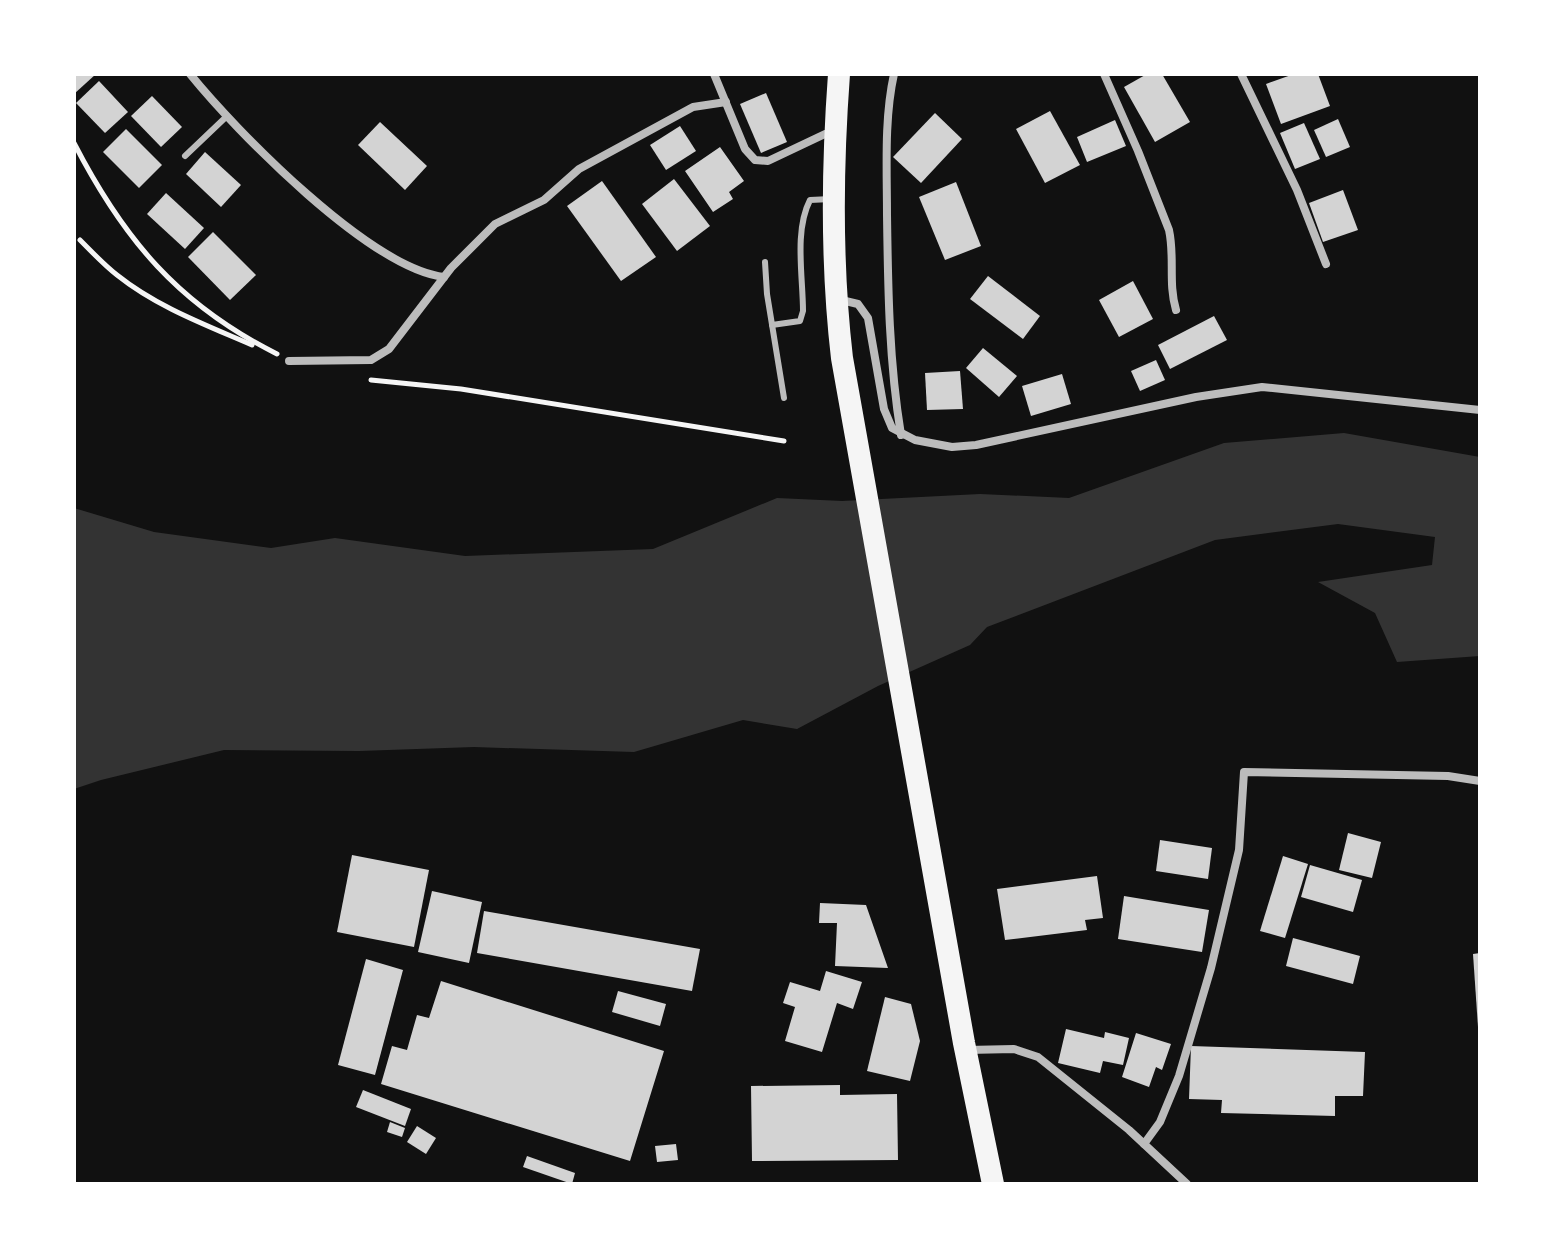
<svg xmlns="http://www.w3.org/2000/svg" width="1554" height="1258" font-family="'IBM Plex Sans',sans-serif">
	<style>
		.water { fill: #333 }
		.building { fill: #d3d3d3 }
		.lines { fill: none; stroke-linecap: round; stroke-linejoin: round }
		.path { stroke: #f5f5f5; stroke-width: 5 }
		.service { stroke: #bcbcbc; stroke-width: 6 }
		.minor { stroke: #bcbcbc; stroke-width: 8 }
		.trunk { stroke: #f5f5f5; stroke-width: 22 }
	</style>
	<rect width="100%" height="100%" fill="#111"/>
	<!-- water -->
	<polygon class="water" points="1344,433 1480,457 1480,656 1397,662 1375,613 1318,582 1432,565 1435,537 1338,524 1215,540 987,627 970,645 878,686 797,729 743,720 634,752 474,747 359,751 224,750 101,780 74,789 74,508 154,532 271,548 335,538 465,556 653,549 777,498 842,501 980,494 1069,498 1224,443"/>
	<!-- building -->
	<g class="building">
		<polygon points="74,74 96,74 74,94"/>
		<polygon points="1147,74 1162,74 1190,122 1155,142 1124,87"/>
		<polygon points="1294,74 1318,74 1330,106 1281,124 1266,84"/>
		<polygon points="99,81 128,112 105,133 76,103"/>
		<polygon points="766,93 787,142 761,153 740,104"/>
		<polygon points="152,96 182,127 161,147 131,116"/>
		<polygon points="1050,111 1080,165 1045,183 1016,129"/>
		<polygon points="935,113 962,139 921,183 893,157"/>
		<polygon points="1338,119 1350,147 1326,157 1314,130"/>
		<polygon points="1115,120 1126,146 1087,162 1077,137"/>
		<polygon points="380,122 427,166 405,190 358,145"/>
		<polygon points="1304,123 1320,159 1295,169 1280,133"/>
		<polygon points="680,126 696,151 666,170 650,145"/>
		<polygon points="126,129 162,165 139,188 103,152"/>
		<polygon points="720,147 744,181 729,192 733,199 713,212 685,171"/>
		<polygon points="205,152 241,185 221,207 186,174"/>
		<polygon points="674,179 710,226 677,251 642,204"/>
		<polygon points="602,181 656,257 621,281 567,206"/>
		<polygon points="956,182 981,246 945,260 919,197"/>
		<polygon points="1343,190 1358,230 1323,242 1309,203"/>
		<polygon points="166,193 204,228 185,249 147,214"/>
		<polygon points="213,232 256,275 230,300 188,257"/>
		<polygon points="988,276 1040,316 1023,339 970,299"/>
		<polygon points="1133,281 1153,319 1119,337 1099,300"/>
		<polygon points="1214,316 1227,340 1170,369 1158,345"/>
		<polygon points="983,348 1017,376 999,397 966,368"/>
		<polygon points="1156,360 1165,380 1140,391 1131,371"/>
		<polygon points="960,371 963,409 927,410 925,373"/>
		<polygon points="1062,374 1071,404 1031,416 1022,386"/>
		<polygon points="1348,833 1381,842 1372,878 1339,870"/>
		<polygon points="1160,840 1212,848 1208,879 1156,871"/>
		<polygon points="352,855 429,870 414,947 337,932"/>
		<polygon points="1283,856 1308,864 1285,938 1260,931"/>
		<polygon points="1310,865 1362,880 1353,912 1301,897"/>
		<polygon points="1097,876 1103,918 1085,920 1087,930 1005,940 997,889"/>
		<polygon points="432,891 482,902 469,963 418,952"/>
		<polygon points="1124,896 1209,910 1202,952 1118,939"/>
		<polygon points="820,903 866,905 888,968 835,966 837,923 819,923"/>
		<polygon points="484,911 700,949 692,991 477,953"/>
		<polygon points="1293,938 1360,956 1353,984 1286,966"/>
		<polygon points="1480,953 1480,1027 1478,1027 1473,954"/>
		<polygon points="366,959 403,970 375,1075 338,1065"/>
		<polygon points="826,971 862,982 853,1009 837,1003 822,1052 785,1041 795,1007 783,1003 790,982 820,991"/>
		<polygon points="441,981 664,1051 630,1161 381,1084 392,1046 407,1050 417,1015 429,1018"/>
		<polygon points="618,991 666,1004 660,1026 612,1012"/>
		<polygon points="885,997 911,1004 920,1041 910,1081 867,1071"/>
		<polygon points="1066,1029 1104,1038 1105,1032 1129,1038 1123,1065 1103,1061 1100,1073 1058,1063"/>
		<polygon points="1136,1033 1171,1044 1162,1070 1156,1067 1149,1087 1122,1077"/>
		<polygon points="1191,1046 1365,1052 1363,1096 1335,1096 1335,1116 1221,1113 1222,1100 1189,1099"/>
		<polygon points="840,1085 840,1095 897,1094 898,1160 752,1161 751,1086"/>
		<polygon points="363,1090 411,1109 405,1126 356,1107"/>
		<polygon points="390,1122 405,1128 402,1137 387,1132"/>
		<polygon points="417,1126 436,1138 426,1154 407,1142"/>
		<polygon points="676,1144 678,1160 657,1162 655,1146"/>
		<polygon points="527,1156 575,1173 572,1184 523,1167"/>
	</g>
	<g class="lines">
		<!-- path -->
		<g class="path">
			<path d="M74 143C124 240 179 305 277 354"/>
			<path d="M80 240C92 252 104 265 117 275 157 307 206 325 252 345"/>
			<polyline points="371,380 461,389 784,441"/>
		</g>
		<!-- service -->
		<g class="service">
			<polyline points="185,156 227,116"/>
			<polyline points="765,262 767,294 784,398"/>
			<path d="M772 325 800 321 803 311C803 277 794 231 810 200L831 199"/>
		</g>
		<!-- minor -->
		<g class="minor">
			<path d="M190 74C237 132 370 268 444 277"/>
			<polyline points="714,74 745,149 755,160 768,161 825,134 834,133"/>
			<path d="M894 74C884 119 887 169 887 215 888 289 889 362 901 435"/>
			<path d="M1104 74 1138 151 1169 230C1175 257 1168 283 1176 310"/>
			<polyline points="1241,74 1297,190 1326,264"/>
			<polyline points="837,299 858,304 868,318 884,409 892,428 915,440 952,447 976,445 1196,397 1262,387 1480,410"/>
			<polyline points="289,361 371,360 389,349 451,268 495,224 544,200 579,169 693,107 726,102"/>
			<polyline points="967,1050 1014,1049 1038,1057 1129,1130 1187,1184"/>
			<polyline points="1144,1144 1160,1122 1179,1076 1211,968 1239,850 1244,772 1448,776 1480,781"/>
		</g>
		<!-- trunk -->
		<path class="trunk" d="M839 74C832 169 831 264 842 358L964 1043 993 1184"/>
	</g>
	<!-- border -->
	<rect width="1554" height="1258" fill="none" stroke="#ffffff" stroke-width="152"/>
</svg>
